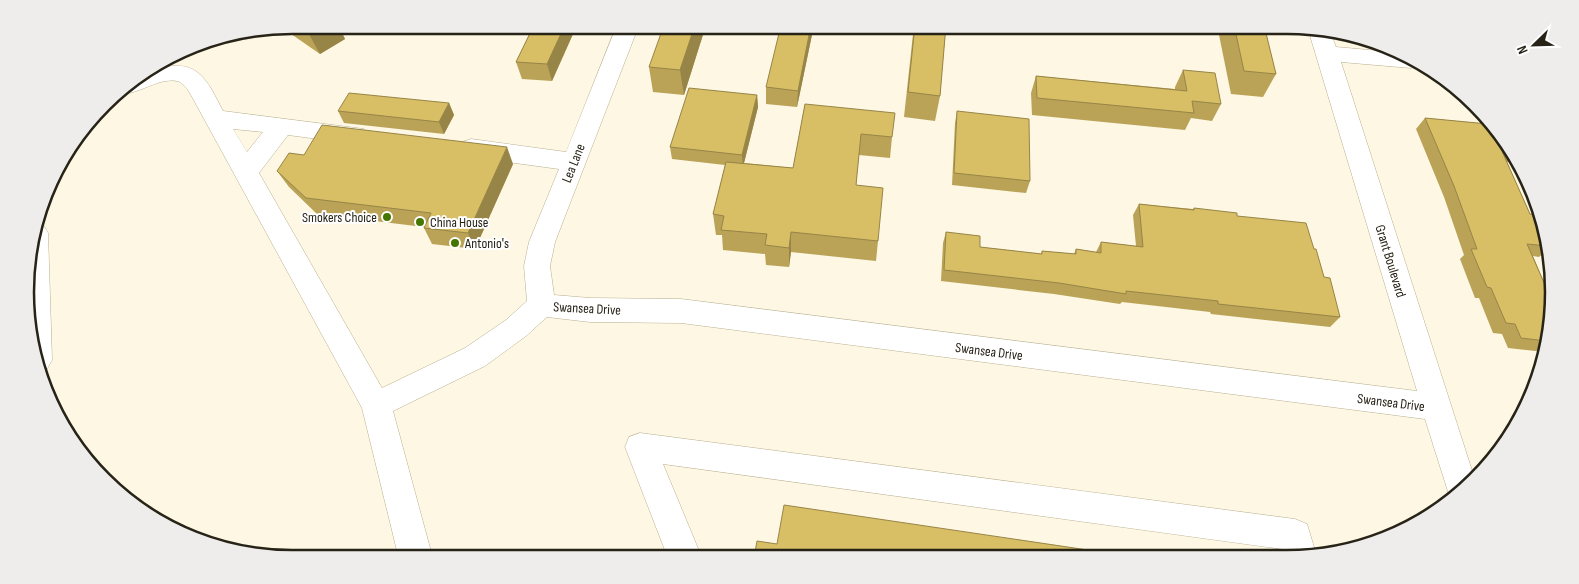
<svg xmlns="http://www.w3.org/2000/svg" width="1579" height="584" font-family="'Sofia Sans Condensed',sans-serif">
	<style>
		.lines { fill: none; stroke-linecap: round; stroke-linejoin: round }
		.minor-casing { stroke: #b9af8f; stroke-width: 1 }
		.minor { fill: #fff; fill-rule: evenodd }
		.wall { fill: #baa357 }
		.shaded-wall { fill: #978547 }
		.building { fill: #d8be65; stroke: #978547 }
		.poi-dot { fill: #447600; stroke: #fff; stroke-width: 2 }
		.labels { text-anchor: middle; stroke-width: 4; stroke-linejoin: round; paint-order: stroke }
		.street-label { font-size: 14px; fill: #272317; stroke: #fff }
		.poi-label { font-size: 14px; fill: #272317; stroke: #fff; text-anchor: start }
		.rim { fill: none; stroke: #272317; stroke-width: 2.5 }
	</style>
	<rect width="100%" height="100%" fill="#fdf7e3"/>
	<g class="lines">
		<defs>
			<g id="minor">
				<path d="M617 25H639L555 242 550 266 554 295 590 298 681 299 1417 391 1308 29 1330 31 1336 47 1392 52 1419 65 1411 68 1341 62 1475 480 1463 493 1451 501 1425 419 681 323 590 322 547 317 526 336 485 366 393 411 433 559H399L362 408 191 95C188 90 183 82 177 81 156 77 136 98 115 93 133 77 174 55 197 72 209 81 216 98 223 111L364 129 368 135 364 141 356 144 288 135 259 173 382 388 465 348 506 320 527 301 524 266 529 242 559 169 471 157 462 154 459 148 462 142 471 139 566 152ZM233 129 263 132 247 152Z"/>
				<polygon points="39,224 44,226 48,233 52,360 47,369 41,371 30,344 27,257"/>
				<polygon points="640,433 1295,519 1307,524 1317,557 1283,557 1282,549 663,464 702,558 668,558 625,447 629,437"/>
			</g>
		</defs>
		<!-- minor casing -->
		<use href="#minor" class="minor-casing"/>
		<!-- minor -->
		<use href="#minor" class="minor"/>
	</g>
	<!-- wall -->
	<g class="wall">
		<polygon points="292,25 338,25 345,39 320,54 281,27"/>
		<polygon points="534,25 577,25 552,81 522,79 516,62"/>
		<polygon points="706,25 684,95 653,92 649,67"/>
		<polygon points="814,25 797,107 766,104 766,87"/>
		<polygon points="914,25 946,25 940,96 935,121 904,117"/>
		<polygon points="1217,25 1264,25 1276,74 1263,97 1231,94"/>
		<polygon points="1183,70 1221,104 1212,121 1191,118 1185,130 1032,115 1031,93 1036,76 1175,89 1175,87"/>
		<polygon points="757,95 758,107 744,163 793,168 805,104 892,137 890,158 859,155 856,185 878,241 876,261 791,252 789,267 766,265 765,254 723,250 722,235 716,235 713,214 725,165 672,159 670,147"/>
		<polygon points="449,103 454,115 444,134 344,123 338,111"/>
		<polygon points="957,111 1030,181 1026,193 952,185 955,123"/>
		<polygon points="1425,118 1488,124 1518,159 1520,163 1507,162 1530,214 1539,220 1549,249 1539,257 1533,256 1549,294 1545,352 1508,348 1502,334 1493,333 1479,298 1475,298 1460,259 1464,255 1444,197 1416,129"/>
		<polygon points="304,155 513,164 475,249 432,244 424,228 424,227 317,214 289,187 277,171"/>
		<polygon points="1139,204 1193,209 1194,208 1237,216 1314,249 1324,277 1340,317 1330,327 1211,314 1210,312 1122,302 1120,304 1054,294 941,281 943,243 946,232 980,247 1041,254 1042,251 1074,254 1076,249 1096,252 1101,242 1136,246 1133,215"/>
	</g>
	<!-- shaded-wall -->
	<g class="shaded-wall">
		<polygon points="313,25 338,25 345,39 320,54 306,29"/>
		<polygon points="565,25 577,25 552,81 547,64"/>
		<polygon points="695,25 706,25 684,95 680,70"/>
		<polygon points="811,25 814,25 797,107 798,91"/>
		<polygon points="757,95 758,107 743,167 742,155"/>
		<polygon points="449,103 454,115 444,134 439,122"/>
		<polygon points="507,147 513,164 475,249 468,233"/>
		<polygon points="791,232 791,252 789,267 789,248"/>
	</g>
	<!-- building -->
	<g class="building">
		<polygon points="300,25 313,25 306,29"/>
		<polygon points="534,25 565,25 547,64 516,62"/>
		<polygon points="664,25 695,25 680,70 649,67"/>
		<polygon points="781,25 811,25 798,91 766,87"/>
		<polygon points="915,25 946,25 940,96 908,92"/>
		<polygon points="1234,25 1264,25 1276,74 1244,71"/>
		<polygon points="1183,70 1215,73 1221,104 1192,101 1194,113 1037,98 1036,76 1187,91"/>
		<polygon points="689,88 757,95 742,155 670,147"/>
		<polygon points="349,93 449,103 439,122 338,111"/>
		<polygon points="805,104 895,113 892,137 861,134 856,185 883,188 878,241 791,232 789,248 765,245 767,234 721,230 724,216 713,214 726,162 793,168"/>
		<polygon points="957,111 1029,119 1030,181 954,173"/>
		<polygon points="1425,118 1488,124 1511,150 1501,149 1530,214 1537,215 1548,246 1527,244 1549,294 1546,341 1521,338 1515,324 1506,323 1491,288 1487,287 1471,249 1477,249 1454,186"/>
		<polygon points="322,125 507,147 468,233 424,228 431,213 306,198 277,171 289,153 304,155"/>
		<polygon points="1139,204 1194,210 1194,208 1237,213 1237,216 1306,223 1314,249 1316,249 1324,277 1330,278 1340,317 1218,304 1218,301 1126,291 1126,294 1059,283 944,270 946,232 980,236 980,247 1042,254 1042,251 1076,254 1076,249 1101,253 1101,242 1143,247"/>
		<polygon points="784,505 1135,557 754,558 757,541 777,544"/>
	</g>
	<!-- markers -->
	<g class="poi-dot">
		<circle cx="387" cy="217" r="5"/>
		<circle cx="420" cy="222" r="5"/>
		<circle cx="455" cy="243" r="5"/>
	</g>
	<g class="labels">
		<!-- street labels -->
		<g class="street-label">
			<text transform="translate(573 163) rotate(-68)" y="5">Lea Lane</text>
			<text transform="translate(1391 261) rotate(73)" y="5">Grant Boulevard</text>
			<text transform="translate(587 308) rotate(3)" y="5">Swansea Drive</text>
			<text transform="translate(989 351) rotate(7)" y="5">Swansea Drive</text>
			<text transform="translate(1391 402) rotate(7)" y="5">Swansea Drive</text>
		</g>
		<!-- poi labels -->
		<g class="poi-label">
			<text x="377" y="222" text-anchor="end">Smokers Choice</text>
			<text x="430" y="227">China House</text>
			<text x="465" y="248">Antonio's</text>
		</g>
	</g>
	<!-- crop -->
	<path d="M0 0H1579V584H0ZM292 34H1287A258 258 0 0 1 1545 292V292A258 258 0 0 1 1287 550H292A258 258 0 0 1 34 292V292A258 258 0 0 1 292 34Z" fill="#eeedec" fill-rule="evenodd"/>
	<path class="rim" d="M292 34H1287A258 258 0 0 1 1545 292V292A258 258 0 0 1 1287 550H292A258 258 0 0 1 34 292V292A258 258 0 0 1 292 34Z"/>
	<!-- north arrow -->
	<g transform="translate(1534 45) rotate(247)" stroke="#ffffff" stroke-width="4" paint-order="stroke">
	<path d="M0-4L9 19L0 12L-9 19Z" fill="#272317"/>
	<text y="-8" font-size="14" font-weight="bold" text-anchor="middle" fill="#272317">N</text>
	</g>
</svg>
